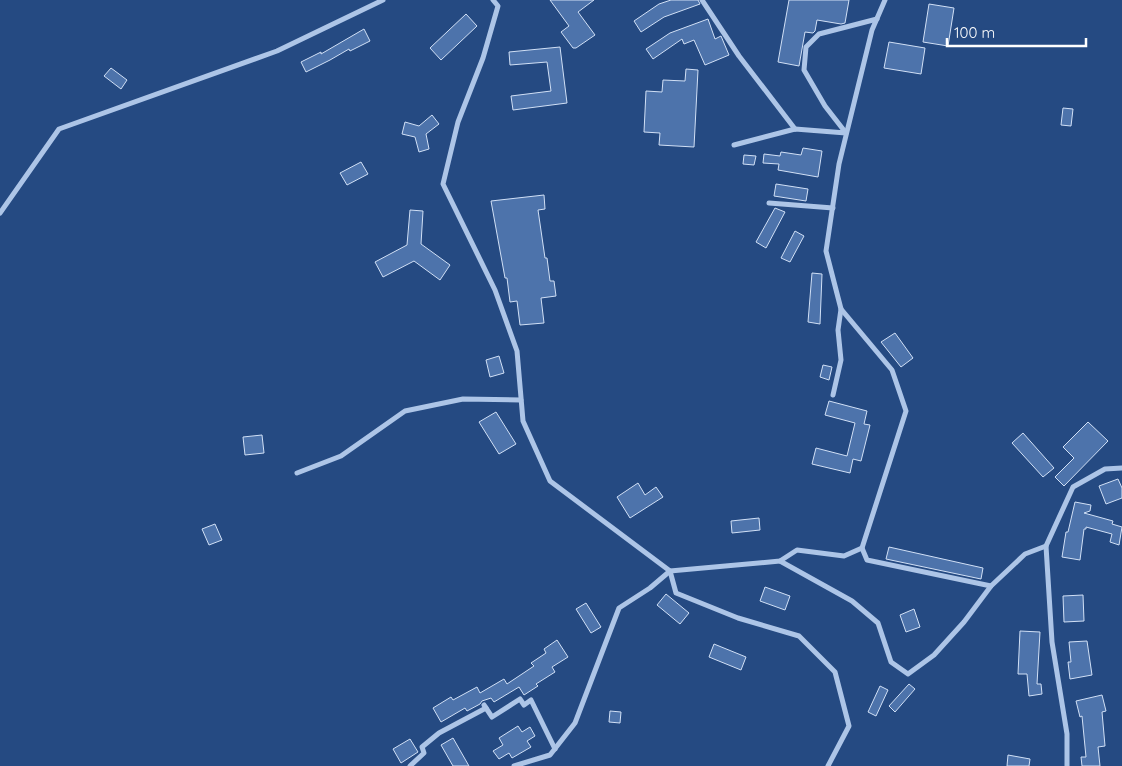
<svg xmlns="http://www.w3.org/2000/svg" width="1122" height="766" font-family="Quicksand,sans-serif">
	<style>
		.building { fill: #4d73ab; stroke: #d1e0f6 }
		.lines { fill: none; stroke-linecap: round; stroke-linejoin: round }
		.street { stroke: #adc5e7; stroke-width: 5 }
	</style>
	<rect width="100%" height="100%" fill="#254a82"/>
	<!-- building -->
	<g class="building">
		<polygon points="550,0 594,0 578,12 595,35 576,48 573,48 561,32 569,26"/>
		<polygon points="671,0 698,0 700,4 664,17 641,32 634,21 659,4"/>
		<polygon points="789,0 849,0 845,23 841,24 817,20 815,31 813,33 805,32 799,66 778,62"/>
		<polygon points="929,4 954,8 948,46 923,42"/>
		<polygon points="466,14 477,26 441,60 430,48"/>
		<polygon points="708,19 715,39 721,36 729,55 705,65 694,40 684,44 682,39 653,59 646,49 670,33"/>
		<polygon points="364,29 370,41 350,51 349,49 330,60 306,72 301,62 321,52 321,54"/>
		<polygon points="889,42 925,48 921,74 884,68"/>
		<polygon points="560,47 567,103 513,110 511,96 551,91 547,62 510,65 509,52"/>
		<polygon points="111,68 127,80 121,89 104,76"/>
		<polygon points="686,69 698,70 694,147 659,145 660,133 644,132 646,91 662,92 663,80 685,81"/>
		<polygon points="1063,108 1073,109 1071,126 1061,125"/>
		<polygon points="432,115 439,124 426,134 429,149 419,152 415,137 402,134 405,122 419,126"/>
		<polygon points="803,148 822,151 818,177 778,170 779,164 763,163 764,154 780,156 781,152 801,155"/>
		<polygon points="744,155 756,156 754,165 743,164"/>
		<polygon points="361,162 368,174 347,185 340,173"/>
		<polygon points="776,184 808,189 806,201 774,196"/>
		<polygon points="544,195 545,209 538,210 545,258 547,258 550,281 554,281 556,296 541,298 544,323 520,325 517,301 510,302 507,278 505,278 491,201"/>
		<polygon points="775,208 785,212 766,248 756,242"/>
		<polygon points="410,210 423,211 421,244 450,265 440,280 414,261 383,277 375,262 407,245"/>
		<polygon points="795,231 804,236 790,262 781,258"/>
		<polygon points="812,273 822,274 820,324 808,322"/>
		<polygon points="895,333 913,358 901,367 881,342"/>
		<polygon points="499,356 504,373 490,377 486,360"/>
		<polygon points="823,365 832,367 829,380 820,377"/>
		<polygon points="829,401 867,411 864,424 870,425 861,461 853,459 850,473 812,464 816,448 847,456 855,423 825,415"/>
		<polygon points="496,412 516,444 499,454 479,422"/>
		<polygon points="1088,422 1108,441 1064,486 1055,477 1074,458 1063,447"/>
		<polygon points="1023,433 1054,468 1043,477 1012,443"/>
		<polygon points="262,435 264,453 245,455 243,437"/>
		<polygon points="1118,479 1122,488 1122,498 1106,504 1099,486"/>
		<polygon points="638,483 645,495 656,487 663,497 630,518 617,497"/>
		<polygon points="1075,502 1091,505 1090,511 1084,513 1113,521 1112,524 1122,527 1119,545 1110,542 1112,534 1086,527 1086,529 1084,529 1080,560 1062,557 1066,532 1068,532"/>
		<polygon points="759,518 760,530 732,533 731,521"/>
		<polygon points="215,524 222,540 209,545 202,529"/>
		<polygon points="889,547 983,568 981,579 886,559"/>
		<polygon points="765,587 790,596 785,610 760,601"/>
		<polygon points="666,594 689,613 680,624 657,605"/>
		<polygon points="1083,595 1084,621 1064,622 1063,596"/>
		<polygon points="586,603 601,627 591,633 576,609"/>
		<polygon points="914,609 920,627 906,632 900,615"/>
		<polygon points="1020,631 1040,632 1037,684 1041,684 1042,694 1029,696 1027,674 1018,674"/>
		<polygon points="557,640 568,657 552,667 555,672 536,684 538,686 524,695 519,687 494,702 491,698 482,701 480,704 467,711 465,708 441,722 433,708 451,697 453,700 477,687 480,693 504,679 507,684 534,666 531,663 546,653 544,649"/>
		<polygon points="1087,641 1092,675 1070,679 1068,662 1071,662 1069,642"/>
		<polygon points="714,644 746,657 741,670 709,657"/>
		<polygon points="909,684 915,689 895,712 889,706"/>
		<polygon points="880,686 888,690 876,716 868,712"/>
		<polygon points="1102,695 1106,711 1102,712 1105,746 1098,747 1100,766 1082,766 1081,757 1086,757 1082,716 1080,717 1076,701"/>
		<polygon points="610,711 621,712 620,723 609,722"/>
		<polygon points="518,726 522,732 530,727 535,736 527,741 531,747 512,758 509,753 499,759 493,751 503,745 499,738"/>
		<polygon points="453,738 469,766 453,766 441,745"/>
		<polygon points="410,739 418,752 401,763 393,749"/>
		<polygon points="1008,755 1030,759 1029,766 1007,766"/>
	</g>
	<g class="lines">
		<!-- street -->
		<g class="street">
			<polyline points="493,0 498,6 483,58 458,122 443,184 495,290 517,351 523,421 550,481 670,571 676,593 738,618 799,636 835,672 849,726 828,766"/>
			<polyline points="702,0 739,56 795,129"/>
			<polyline points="734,145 795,129 846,133 825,106 804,70 806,47 819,34 877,19"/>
			<polyline points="769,203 833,208"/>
			<polyline points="0,213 59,129 277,51 383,0"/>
			<polyline points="833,395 841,360 838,330 841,309"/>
			<polyline points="297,473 341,456 405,411 463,399 521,400"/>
			<polyline points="862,548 867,560 991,586"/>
			<polyline points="780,561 852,601 878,623 891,662 908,674 934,655 964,622 991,586 1025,554 1046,546"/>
			<polyline points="484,705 492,717 520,699 524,705 531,700 555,749"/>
			<polyline points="410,766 424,753 422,747 439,733 486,708"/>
			<polyline points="514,766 550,755 575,723 619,608 650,588 670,571 780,561 797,550 844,556 862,548 906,411 892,370 841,309 826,251 839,164 872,30 885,0"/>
			<polyline points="1067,766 1067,734 1052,642 1046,546 1073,487 1105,469 1122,468"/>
		</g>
	</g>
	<!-- scale -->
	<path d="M947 38v8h139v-8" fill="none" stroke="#ffffff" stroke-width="2.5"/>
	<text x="954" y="38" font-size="15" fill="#ffffff" stroke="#254a82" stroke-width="4" paint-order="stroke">100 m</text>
</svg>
